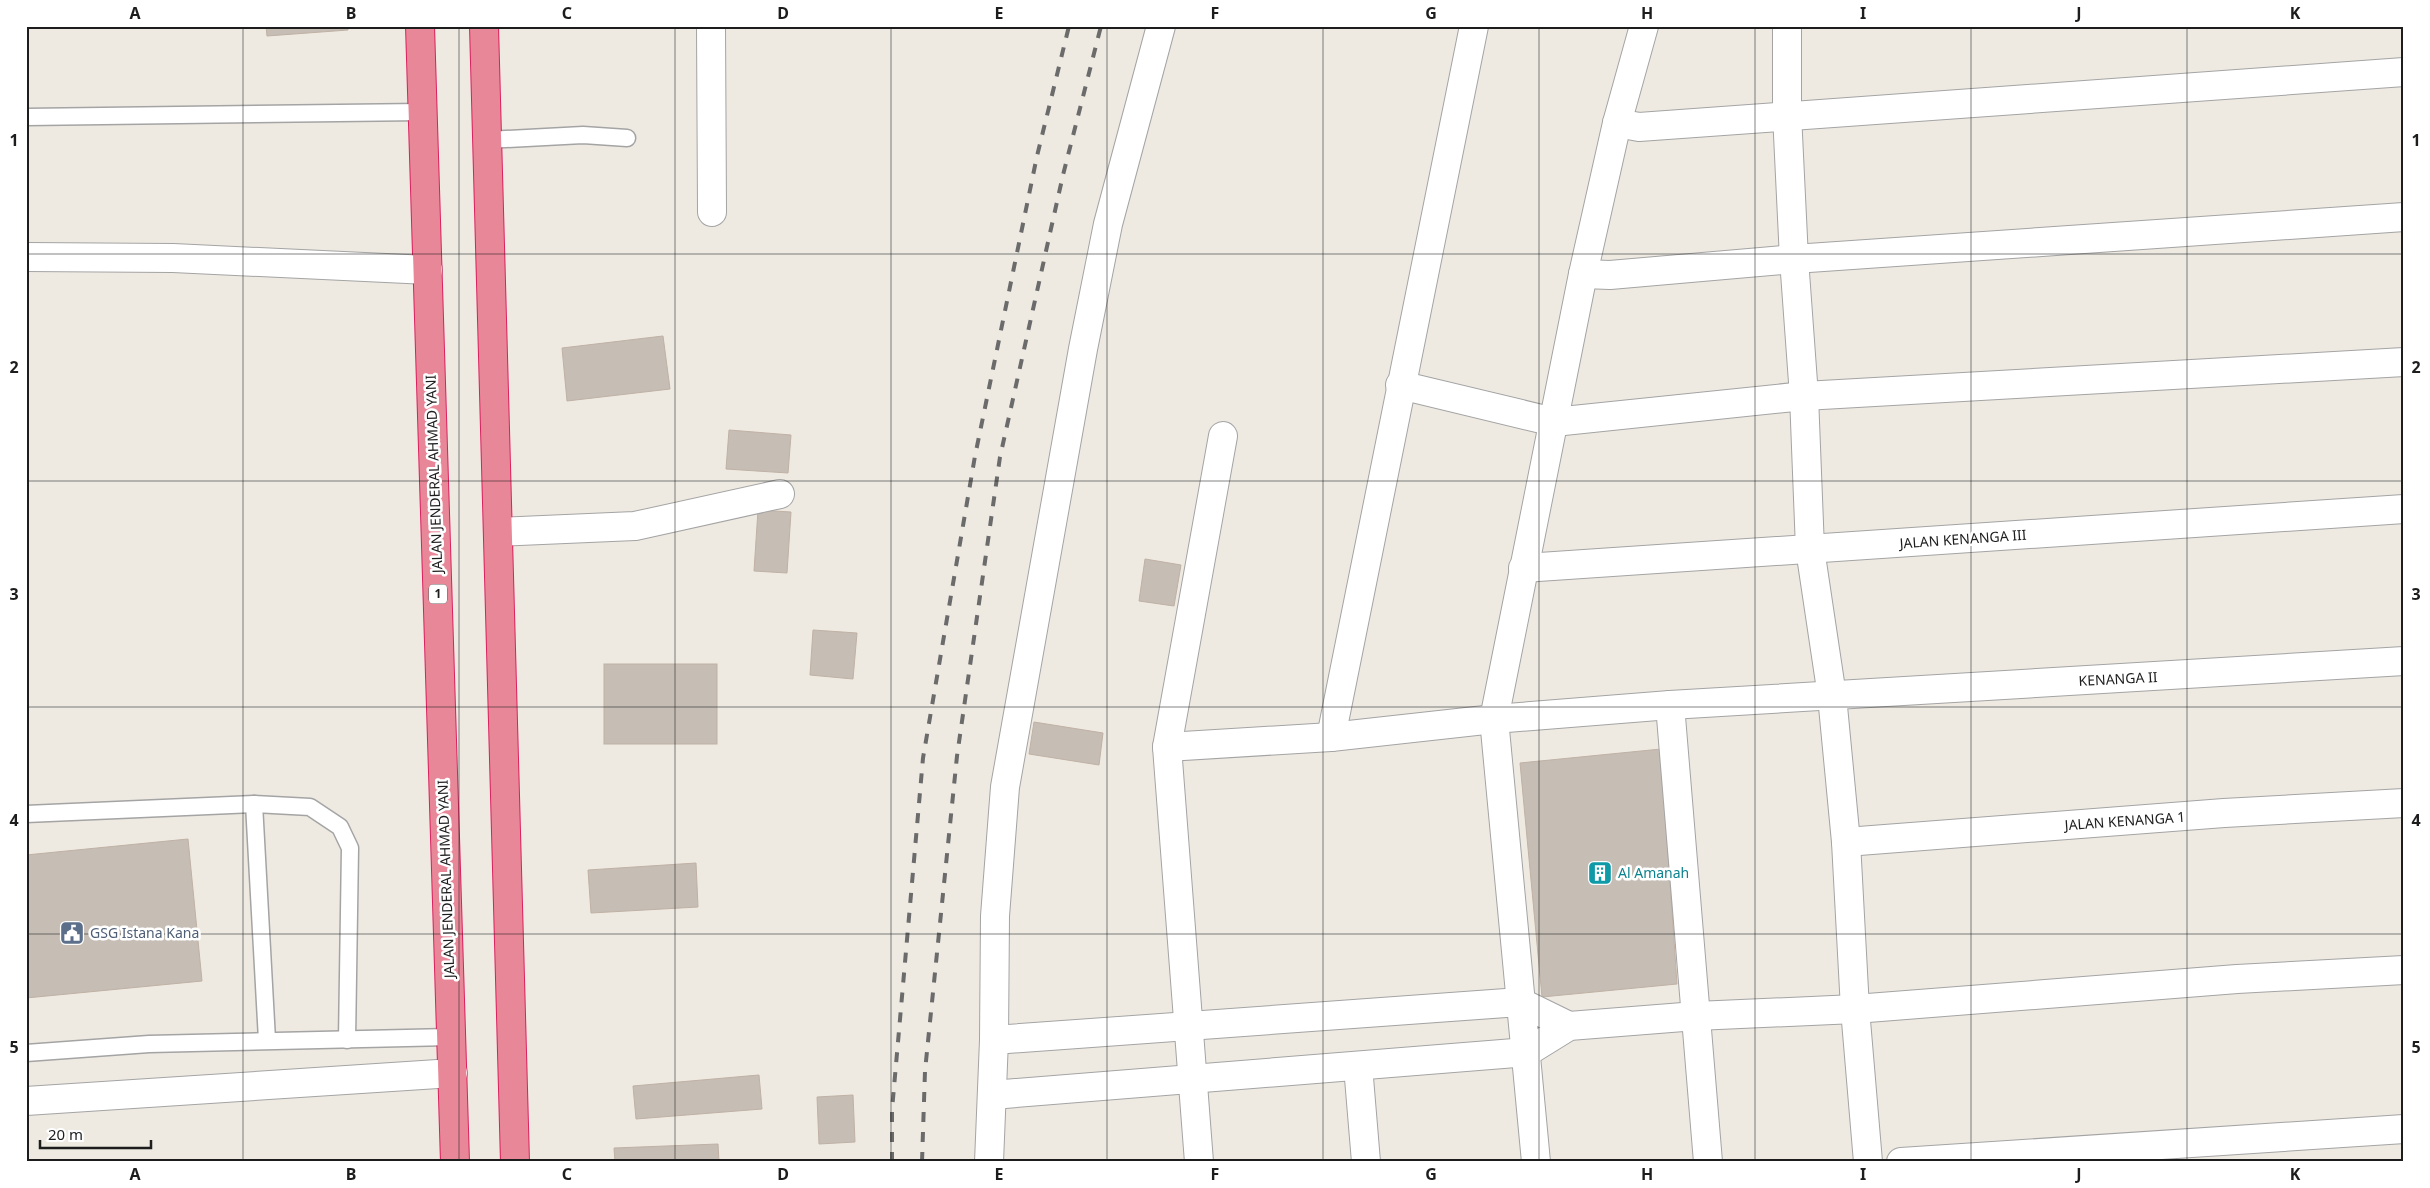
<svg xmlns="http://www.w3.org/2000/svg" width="2430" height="1188" font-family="'Noto Sans',sans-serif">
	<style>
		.building { fill: #c6bdb5; stroke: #c0b1a4 }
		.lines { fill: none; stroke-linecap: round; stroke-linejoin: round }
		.lane-casing { stroke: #a4a4a4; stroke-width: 19 }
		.street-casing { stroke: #a4a4a4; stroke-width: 30 }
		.highway-casing { stroke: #db205e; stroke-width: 30 }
		.lane { stroke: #fff; stroke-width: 16 }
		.street { stroke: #fff; stroke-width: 28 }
		.highway { stroke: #e88798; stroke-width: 28 }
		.rail { stroke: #6b6b6b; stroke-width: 4; stroke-dasharray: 10 10; stroke-linecap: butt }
		.grid { fill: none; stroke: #1d1d1d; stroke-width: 1; stroke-opacity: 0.55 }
		.labels { text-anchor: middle; stroke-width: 5; stroke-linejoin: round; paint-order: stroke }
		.shield { fill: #fff; stroke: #616161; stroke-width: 1 }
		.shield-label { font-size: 12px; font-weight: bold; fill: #1d1d1d }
		.street-label { font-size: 14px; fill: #1d1d1d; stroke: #fff }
		.culture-label { font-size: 14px; fill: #0d838f; stroke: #fff; text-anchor: start }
		.service-label { font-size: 14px; fill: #4e5e75; stroke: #fff; text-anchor: start }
		.neatline { fill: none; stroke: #1d1d1d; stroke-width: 2 }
		.grid-label { font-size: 16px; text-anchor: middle; font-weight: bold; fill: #1d1d1d }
	</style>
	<rect width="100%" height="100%" fill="#eeeae2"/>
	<!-- building -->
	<g class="building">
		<polygon points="266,26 348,26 348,30 267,36"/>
		<polygon points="663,336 670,389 567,401 562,348"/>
		<polygon points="729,430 791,435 788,473 726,469"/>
		<polygon points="758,510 791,512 787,573 754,571"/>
		<polygon points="1145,559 1181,565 1174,606 1139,601"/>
		<polygon points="813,630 857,633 853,679 810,675"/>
		<rect x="604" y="664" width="113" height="80"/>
		<polygon points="1034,722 1103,733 1099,765 1029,754"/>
		<polygon points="1661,749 1677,984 1542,997 1520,763"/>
		<polygon points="188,839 202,981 26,998 26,855"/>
		<polygon points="696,863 698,907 591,913 588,870"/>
		<polygon points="759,1075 762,1109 636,1119 633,1086"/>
		<polygon points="853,1095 855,1142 819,1144 817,1097"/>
		<polygon points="718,1144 719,1162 615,1162 614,1148"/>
	</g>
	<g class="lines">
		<defs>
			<g id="lane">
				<polyline points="26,117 422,112"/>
				<polyline points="488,140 583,135 627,138"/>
				<polyline points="254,804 267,1040"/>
				<polyline points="26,814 254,804 310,807 340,827 350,848 347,1040"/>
				<polyline points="26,1053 149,1044 450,1037"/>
			</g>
			<g id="street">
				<polyline points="711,26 712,212"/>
				<polyline points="1787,26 1787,114 1794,259 1804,396 1810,549 1832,696 1846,842 1855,1009 1868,1162"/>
				<polyline points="1617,123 1639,127 2404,72"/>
				<polyline points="26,257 173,258 428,270"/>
				<polyline points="1583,274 1610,275 1794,259 2404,217"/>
				<polyline points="1400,385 1554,422 1804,396 2404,362"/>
				<polyline points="499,532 635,526 780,494"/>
				<polyline points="1523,568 2404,509"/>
				<polyline points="1670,705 1708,1162"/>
				<polyline points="1331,737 1474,26"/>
				<polyline points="1167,747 1331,737 1494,719 1670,705 2404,661"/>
				<polyline points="1846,842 2224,813 2404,803"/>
				<polyline points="994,1040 1520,1002 1569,1026"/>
				<polyline points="1358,1066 1366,1162"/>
				<polyline points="992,1095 1527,1052 1569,1026 1696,1016 1855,1009 2237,979 2404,970"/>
				<polyline points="26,1101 453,1073"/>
				<polyline points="989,1162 994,1040 995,916 1005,787 1083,349 1108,224 1161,26"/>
				<polyline points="1199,1162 1167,747 1223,436"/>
				<polyline points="1536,1162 1494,719 1583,274 1617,123 1644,26"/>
				<polyline points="1901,1162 2404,1129"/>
			</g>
			<g id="highway">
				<polyline points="420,26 455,1162"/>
				<polyline points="484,26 515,1162"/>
			</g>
		</defs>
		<!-- lane casing -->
		<use href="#lane" class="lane-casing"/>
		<!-- street casing -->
		<use href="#street" class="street-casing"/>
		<!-- highway casing -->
		<use href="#highway" class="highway-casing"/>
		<!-- lane -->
		<use href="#lane" class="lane"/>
		<!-- street -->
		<use href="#street" class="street"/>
		<!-- highway -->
		<use href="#highway" class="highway"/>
		<!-- rail -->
		<g class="rail">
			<polyline points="892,1162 892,1110 923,758 975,456 1037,156 1069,26"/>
			<polyline points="922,1162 925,1071 957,756 1000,457 1063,175 1101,26"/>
		</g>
	</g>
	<!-- grid -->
	<path class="grid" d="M243 26V1162M459 26V1162M675 26V1162M891 26V1162M1107 26V1162M1323 26V1162M1539 26V1162M1755 26V1162M1971 26V1162M2187 26V1162M26 254H2404M26 481H2404M26 707H2404M26 934H2404"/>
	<!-- icons -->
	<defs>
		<symbol id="building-square" viewBox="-11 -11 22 22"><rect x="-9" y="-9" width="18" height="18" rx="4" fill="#0f9aa8" stroke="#fff"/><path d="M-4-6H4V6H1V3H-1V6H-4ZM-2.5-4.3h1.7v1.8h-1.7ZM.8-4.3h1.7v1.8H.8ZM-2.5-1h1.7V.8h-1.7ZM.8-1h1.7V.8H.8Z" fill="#fff"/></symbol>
		<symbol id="civic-square" viewBox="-11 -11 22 22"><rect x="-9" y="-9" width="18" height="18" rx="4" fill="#5c6f8a" stroke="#fff"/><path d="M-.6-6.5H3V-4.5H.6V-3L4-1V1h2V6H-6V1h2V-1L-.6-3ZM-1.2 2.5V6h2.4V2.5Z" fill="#fff"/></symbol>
	</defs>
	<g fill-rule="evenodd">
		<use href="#building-square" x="1586" y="859" width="28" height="28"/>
		<use href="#civic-square" x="58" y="919" width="28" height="28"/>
	</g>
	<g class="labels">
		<!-- shield labels -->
		<rect class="shield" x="429" y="584.5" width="18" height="19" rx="4"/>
		<g class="shield-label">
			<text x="438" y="598">1</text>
		</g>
		<!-- street labels -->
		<g class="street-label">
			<text transform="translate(434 474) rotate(-92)" y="5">JALAN JENDERAL AHMAD YANI</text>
			<text transform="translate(1963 539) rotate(-4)" y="5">JALAN KENANGA III</text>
			<text transform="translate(2118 679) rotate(-3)" y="5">KENANGA II</text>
			<text transform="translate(2125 821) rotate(-4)" y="5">JALAN KENANGA 1</text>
			<text transform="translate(446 879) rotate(-92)" y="5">JALAN JENDERAL AHMAD YANI</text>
		</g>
		<!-- culture labels -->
		<g class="culture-label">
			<text x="1618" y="878">Al Amanah</text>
		</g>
		<!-- service labels -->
		<g class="service-label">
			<text x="90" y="938">GSG Istana Kana</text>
		</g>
	</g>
	<!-- border -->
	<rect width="2430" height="1188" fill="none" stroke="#ffffff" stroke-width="55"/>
	<!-- scale -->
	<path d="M40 1140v8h111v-8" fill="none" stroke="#1d1d1d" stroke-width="2.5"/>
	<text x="48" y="1140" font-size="15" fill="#1d1d1d" stroke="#ffffff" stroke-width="4" paint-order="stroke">20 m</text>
	<rect x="28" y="28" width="2374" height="1132" class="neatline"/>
	<g class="grid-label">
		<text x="135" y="19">A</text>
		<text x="351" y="19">B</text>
		<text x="567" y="19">C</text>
		<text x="783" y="19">D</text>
		<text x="999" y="19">E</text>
		<text x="1215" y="19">F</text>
		<text x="1431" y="19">G</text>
		<text x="1647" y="19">H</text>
		<text x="1863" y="19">I</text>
		<text x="2079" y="19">J</text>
		<text x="2295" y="19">K</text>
		<text x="14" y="146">1</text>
		<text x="2416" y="146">1</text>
		<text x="14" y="373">2</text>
		<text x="2416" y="373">2</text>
		<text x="14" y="600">3</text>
		<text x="2416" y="600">3</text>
		<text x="14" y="826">4</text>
		<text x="2416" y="826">4</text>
		<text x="14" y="1053">5</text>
		<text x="2416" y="1053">5</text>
		<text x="135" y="1180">A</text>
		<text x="351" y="1180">B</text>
		<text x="567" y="1180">C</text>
		<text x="783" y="1180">D</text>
		<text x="999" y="1180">E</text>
		<text x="1215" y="1180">F</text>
		<text x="1431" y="1180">G</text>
		<text x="1647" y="1180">H</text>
		<text x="1863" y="1180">I</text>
		<text x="2079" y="1180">J</text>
		<text x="2295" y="1180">K</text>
	</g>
</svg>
